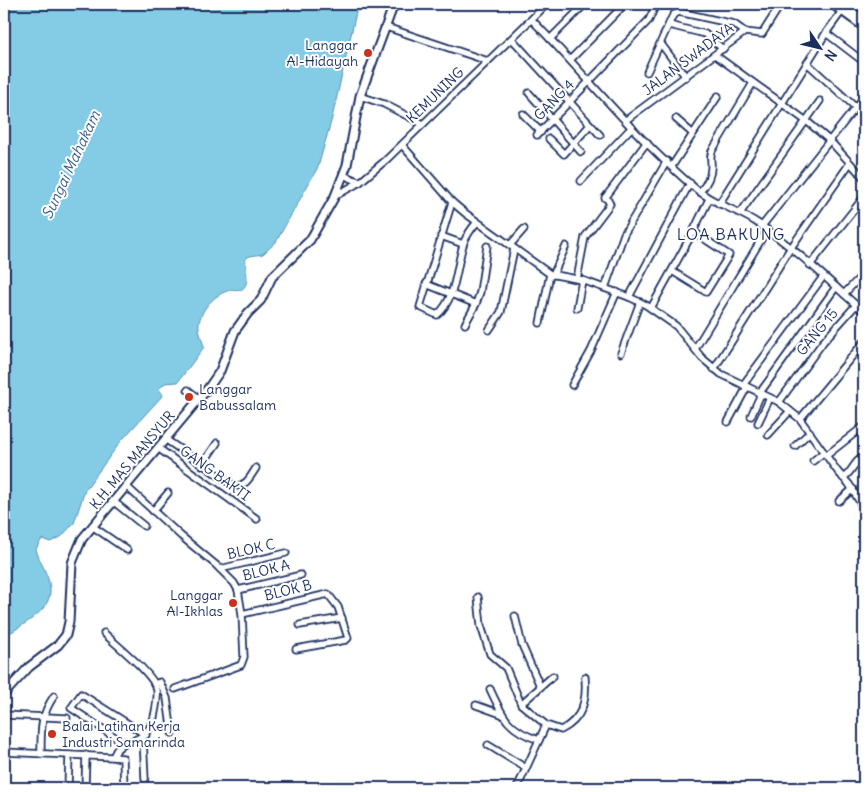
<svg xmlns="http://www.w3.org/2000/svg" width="868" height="792" font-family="Delius,sans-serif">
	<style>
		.water { fill: #84cce5; stroke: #5a8daf }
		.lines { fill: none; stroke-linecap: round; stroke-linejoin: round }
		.minor-casing { stroke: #1b2f5e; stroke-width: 9 }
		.major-casing { stroke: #1b2f5e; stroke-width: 11 }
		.minor { stroke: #fff; stroke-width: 5.5 }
		.major { stroke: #fff; stroke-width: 7 }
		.poi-dot { fill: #c8321e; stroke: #fff; stroke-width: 2 }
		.labels { text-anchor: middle; stroke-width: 4; stroke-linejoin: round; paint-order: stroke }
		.poi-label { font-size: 14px; fill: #1b2f5e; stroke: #fff; text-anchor: end }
		.street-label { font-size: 14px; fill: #1b2f5e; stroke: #fff }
		.water-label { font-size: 15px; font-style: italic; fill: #3a5e86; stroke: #fff }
		.quarter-label { font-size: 16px; letter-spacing: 1px; fill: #1b2f5e; stroke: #fff }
	</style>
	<rect width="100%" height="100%" fill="#fff"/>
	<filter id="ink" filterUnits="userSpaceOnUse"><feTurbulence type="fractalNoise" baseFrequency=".02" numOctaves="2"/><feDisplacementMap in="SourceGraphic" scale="10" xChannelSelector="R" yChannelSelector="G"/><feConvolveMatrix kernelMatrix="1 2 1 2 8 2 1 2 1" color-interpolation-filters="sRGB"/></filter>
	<g filter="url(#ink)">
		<!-- water -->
		<path class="water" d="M4 4H358L332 118 318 167 276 242 263 254 250 256 246 258C244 269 252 283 241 290 223 286 202 305 199 323 198 331 202 339 204 347L201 351 178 382 165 383 159 389 163 395 121 441 85 490 74 523 61 537 50 542 42 539 36 549C39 562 49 574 50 589 52 612 19 626 4 637Z"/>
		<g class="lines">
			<defs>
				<g id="minor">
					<polyline points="679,12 734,24 745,32"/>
					<path d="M532 20C587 76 636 139 696 189 715 205 739 210 759 224 796 249 830 282 864 312"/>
					<polyline points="669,25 705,34 723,49"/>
					<polyline points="386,27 488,61"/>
					<polyline points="826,33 864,62"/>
					<polyline points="512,39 600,135"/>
					<polyline points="550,39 585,4"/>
					<polyline points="661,44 686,77"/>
					<polyline points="715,55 809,123 830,141 864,178"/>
					<polyline points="570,60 622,7"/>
					<polyline points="807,63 864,115"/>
					<polyline points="647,72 673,15 679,12 682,4"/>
					<polyline points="529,93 581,152"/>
					<polyline points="360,96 384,104 423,124"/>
					<polyline points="523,114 541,132"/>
					<polyline points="676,119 692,133"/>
					<polyline points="626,120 745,32 762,34 781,4"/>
					<polyline points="537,135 649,20 656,4"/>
					<polyline points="549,139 564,154 590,125"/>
					<polyline points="402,145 452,202 465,213 550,274 582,280 629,297 646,305 676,326 702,358 721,374 779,402 800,419 838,472 849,484 864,509"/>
					<polyline points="672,166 718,96"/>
					<polyline points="343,175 360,182"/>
					<polyline points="581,181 632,127"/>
					<path d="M700 192C705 186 711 176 711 168 712 161 709 158 712 151L753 83"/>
					<polyline points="335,196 360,182 386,160 547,4"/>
					<polyline points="605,198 647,142"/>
					<path d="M452 202 420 307 437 315C457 299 456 264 464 242 467 235 472 228 477 222"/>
					<polyline points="719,204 826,33 842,11"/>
					<polyline points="741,212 820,101"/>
					<polyline points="762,226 864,97"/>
					<polyline points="441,236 463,244"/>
					<polyline points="510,245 524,229"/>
					<polyline points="810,265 864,197"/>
					<polyline points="672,271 706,292 729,255 694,232"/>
					<polyline points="553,275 566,246"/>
					<polyline points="577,279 585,237 610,204 606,197"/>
					<polyline points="426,284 476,304 480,292 487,246"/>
					<polyline points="605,288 624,234 667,161"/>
					<polyline points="844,294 864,273"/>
					<polyline points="629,297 690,183"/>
					<polyline points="577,308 582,280"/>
					<polyline points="651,308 692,234 709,199"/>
					<polyline points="540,323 550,274"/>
					<polyline points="465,324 476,304"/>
					<polyline points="489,330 501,312 514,249"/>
					<polyline points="695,349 767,230"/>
					<polyline points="621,353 640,302"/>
					<polyline points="714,369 790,249 850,163"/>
					<polyline points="572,385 591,351 617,292"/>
					<polyline points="743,385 823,277"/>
					<polyline points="188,390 200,399"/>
					<polyline points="759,394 836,287"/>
					<polyline points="779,402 823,342 856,305"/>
					<polyline points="751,416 761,394"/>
					<polyline points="800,419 864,342"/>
					<polyline points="728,422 747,387"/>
					<polyline points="758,423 770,398"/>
					<polyline points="768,435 790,411"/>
					<path d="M165 439 234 486C246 487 250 477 256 468"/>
					<polyline points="795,446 810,432"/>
					<polyline points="158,448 257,519"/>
					<polyline points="827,455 864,426"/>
					<polyline points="813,461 824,452"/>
					<polyline points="202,465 217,443"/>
					<path d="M843 478C853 472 854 460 864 457"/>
					<polyline points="126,486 181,536 216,565 234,583 238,590 242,614 244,657 241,665 175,689"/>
					<polyline points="113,501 144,526"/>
					<polyline points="839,501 853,489"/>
					<polyline points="153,511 168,493"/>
					<polyline points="92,526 127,550"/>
					<polyline points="220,569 286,553"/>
					<polyline points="238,590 301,575"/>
					<polyline points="478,597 481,626 490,654 506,668 521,704 546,725 517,788"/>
					<polyline points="242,614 328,594 338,607 348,638 346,640 296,649"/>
					<polyline points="515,616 522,645 540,686"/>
					<polyline points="300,625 342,618"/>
					<path d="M104 633C116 645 154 674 157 690 158 699 156 708 154 717 149 734 141 739 124 743"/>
					<polyline points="154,684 160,682 167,698 172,733"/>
					<path d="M490 689C503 717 508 730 539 740"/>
					<polyline points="521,704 553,676"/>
					<polyline points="476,705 501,714"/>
					<polyline points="4,715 67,718"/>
					<path d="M546 725 561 730C583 719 587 700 585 677"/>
					<polyline points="143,738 145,779"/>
					<polyline points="488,745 526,768"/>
					<polyline points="4,752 113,757 117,749 124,743 71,708 81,694 146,735"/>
					<path d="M41 754C41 729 40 717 54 696"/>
					<polyline points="113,757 123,758 124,788"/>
					<polyline points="68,788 69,755"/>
					<polyline points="85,788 86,755"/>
				</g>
				<g id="major">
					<polyline points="832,4 864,27"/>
					<polyline points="843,4 864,20"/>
					<polyline points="4,694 29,667 58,645 66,635 69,622 72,563 82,539 209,387 220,371 235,331 248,313 261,300 272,277 310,240 335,196 347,165 360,96 394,4"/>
				</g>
			</defs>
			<!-- minor casing -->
			<use href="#minor" class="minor-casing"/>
			<!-- major casing -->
			<use href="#major" class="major-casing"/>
			<!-- minor -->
			<use href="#minor" class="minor"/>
			<!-- major -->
			<use href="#major" class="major"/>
		</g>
	</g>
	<!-- markers -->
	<g class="poi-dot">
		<circle cx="368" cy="53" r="5"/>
		<circle cx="189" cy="397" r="5"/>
		<circle cx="233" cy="603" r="5"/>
		<circle cx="52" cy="734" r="5"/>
	</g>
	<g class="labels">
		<!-- poi labels -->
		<g class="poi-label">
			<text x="358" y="50">Langgar<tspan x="358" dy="16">Al-Hidayah</tspan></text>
			<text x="199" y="394" text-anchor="start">Langgar<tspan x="199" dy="16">Babussalam</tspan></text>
			<text x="223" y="600">Langgar<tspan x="223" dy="16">Al-Ikhlas</tspan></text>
			<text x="62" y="731" text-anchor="start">Balai Latihan Kerja<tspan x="62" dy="16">Industri Samarinda</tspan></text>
		</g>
		<!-- street labels -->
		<g class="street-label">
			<text transform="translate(688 59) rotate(-37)" y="5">JALAN SWADAYA</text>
			<text transform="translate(435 95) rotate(-44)" y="5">KEMUNING</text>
			<text transform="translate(554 100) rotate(-46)" y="5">GANG 4</text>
			<text transform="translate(817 332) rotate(-51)" y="5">GANG 15</text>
			<text transform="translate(132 460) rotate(-50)" y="5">K.H. MAS MANSYUR</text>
			<text transform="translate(215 473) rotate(36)" y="5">GANG BAKTI</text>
			<text transform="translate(251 549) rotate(-13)" y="5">BLOK C</text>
			<text transform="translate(266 570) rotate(-14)" y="5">BLOK A</text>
			<text transform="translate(288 590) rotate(-14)" y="5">BLOK B</text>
		</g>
		<!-- water labels -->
		<g class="water-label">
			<text transform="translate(71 165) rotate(-65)" y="5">Sungai Mahakam</text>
		</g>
		<!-- quarter labels -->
		<g class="quarter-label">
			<text x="731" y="240">LOA BAKUNG</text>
		</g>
	</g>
	<!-- margin -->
	<rect width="868" height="792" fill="none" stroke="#fff" stroke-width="20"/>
	<rect x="10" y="10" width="848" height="772" fill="none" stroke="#1b2f5e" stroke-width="2" filter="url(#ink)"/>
	<!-- north arrow -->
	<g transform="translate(820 48) rotate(125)" stroke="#ffffff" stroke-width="4" paint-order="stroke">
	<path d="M0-4L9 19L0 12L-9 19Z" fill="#1b2f5e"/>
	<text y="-8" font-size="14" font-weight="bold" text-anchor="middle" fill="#1b2f5e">N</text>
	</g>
</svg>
